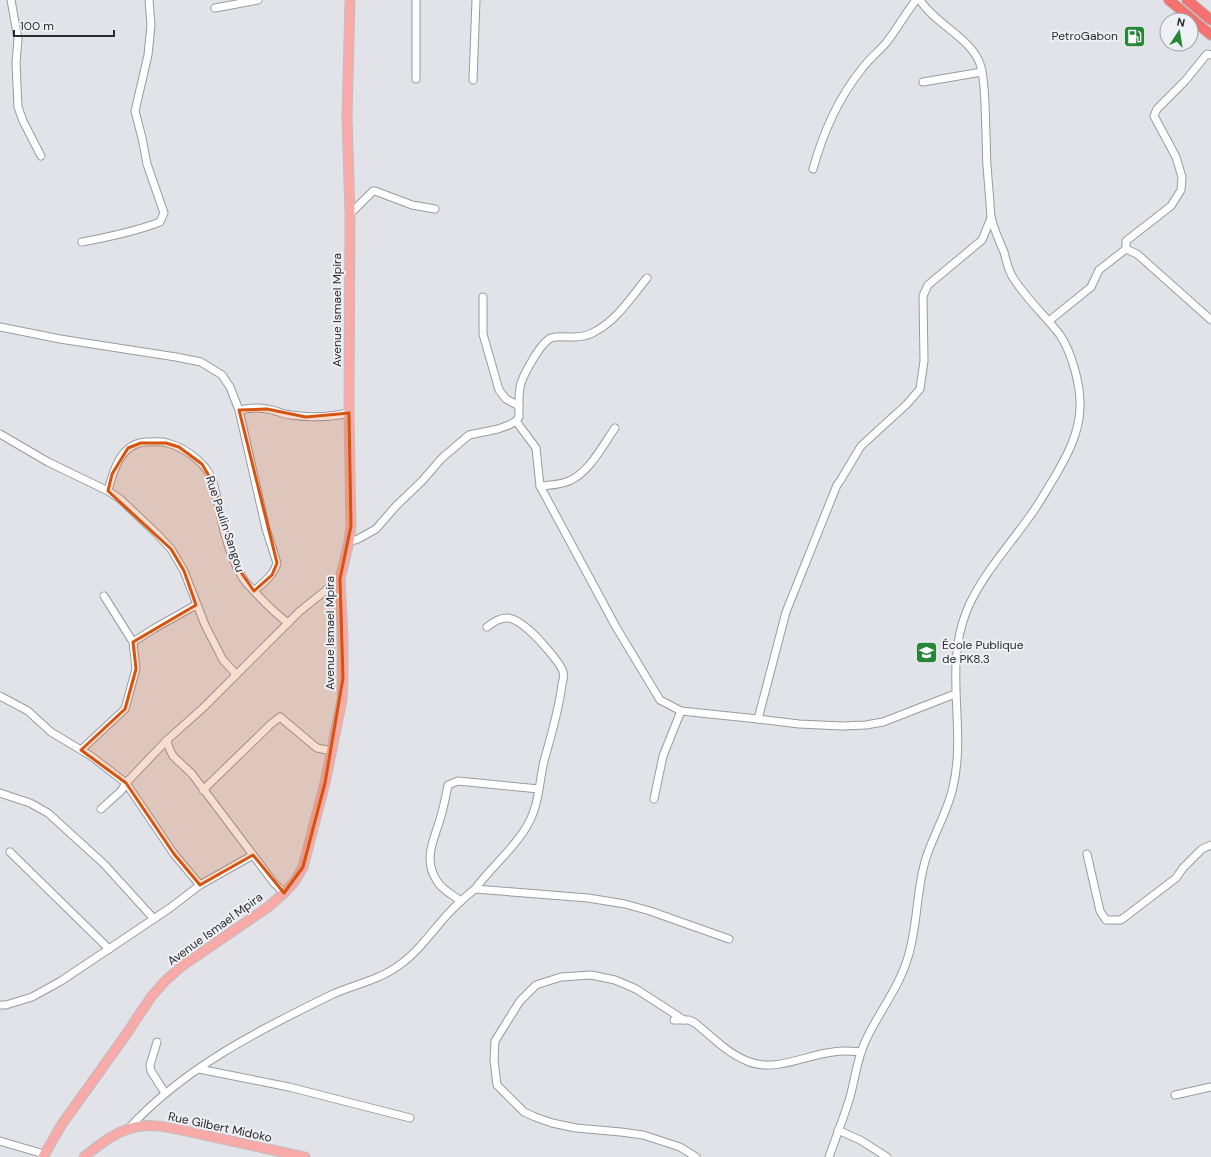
<svg xmlns="http://www.w3.org/2000/svg" width="1211" height="1157" font-family="'DM Sans',sans-serif">
	<style>
		.lines { fill: none; stroke-linecap: round; stroke-linejoin: round }
		.minor-casing { stroke: #9a9ba0; stroke-width: 9 }
		.major-casing { stroke: #bfbfc0; stroke-width: 11 }
		.highway-casing { stroke: #bfbfc0; stroke-width: 12 }
		.minor { stroke: #fff; stroke-width: 7 }
		.major { stroke: #f8aaa8; stroke-width: 9 }
		.highway { stroke: #f3716e; stroke-width: 10 }
		.marked { fill: #d5540f; fill-opacity: 0.2; stroke: #d5540f; stroke-width: 3; stroke-linejoin: round }
		.labels { text-anchor: middle; stroke-width: 4; stroke-linejoin: round; paint-order: stroke }
		.poi-label { font-size: 12px; fill: #2b2b2d; stroke: #eff0f5; text-anchor: end }
		.street-label { font-size: 12px; fill: #2b2b2d; stroke: #eff0f5 }
	</style>
	<rect width="100%" height="100%" fill="#e2e3e8"/>
	<g class="lines">
		<defs>
			<g id="minor">
				<polyline points="11,0 18,39 16,63 18,107 23,121 41,156"/>
				<polyline points="215,8 258,0"/>
				<polyline points="1211,55 1207,54 1185,81 1157,109 1154,116 1176,157 1182,177 1181,190 1171,206 1126,241 1126,249 1137,254 1211,320"/>
				<polyline points="416,79 416,0"/>
				<polyline points="473,80 476,0"/>
				<polyline points="923,82 982,72"/>
				<path d="M813 169C823 133 837 100 861 70 868 60 878 52 886 43 897 29 905 14 916 0"/>
				<polyline points="350,214 373,191 375,191 412,205 435,209"/>
				<path d="M82 242C109 237 134 232 160 222L164 213 147 164 142 138 135 111 148 55 151 25 149 0"/>
				<polyline points="483,297 483,334 499,390 506,399 519,406"/>
				<polyline points="1049,321 1091,287 1099,270 1126,249"/>
				<path d="M0 327 60 339 176 357 201 362 222 375 230 387 239 410 266 529 277 563C274 575 263 583 254 591"/>
				<path d="M239 410C249 408 257 407 267 409 275 410 282 414 291 415 310 418 330 417 349 413"/>
				<polyline points="516,421 536,448 540,486 616,627 660,700 681,711 758,719 786,612 837,485 840,481 861,446 907,404 920,389 924,361 923,296 928,285 982,240 991,218"/>
				<polyline points="0,434 48,462 108,491 120,499 156,533 171,549 184,571 205,625 223,660 236,674"/>
				<path d="M540 486C550 485 562 485 571 480 590 471 603 445 615 428"/>
				<path d="M108 491C113 471 121 443 146 442 153 442 161 441 167 443 183 447 202 460 210 475 216 487 217 500 220 513 224 533 232 561 243 578 245 583 250 586 253 590 264 602 275 613 288 623"/>
				<path d="M349 542 358 539 376 529 396 506 422 481 442 458 469 435 498 429 509 425 516 421 519 417C519 406 518 394 521 383 525 372 541 342 551 338 558 336 566 337 573 337 580 337 590 335 596 331 617 320 632 296 647 278"/>
				<polyline points="133,642 155,628 196,605"/>
				<polyline points="0,696 28,711 51,732 91,756 126,783 167,740 203,708 300,611 340,579"/>
				<polyline points="758,719 799,724 842,726 866,725 883,722 955,694"/>
				<polyline points="167,740 169,748 173,756 192,774 253,855 274,883 284,893"/>
				<polyline points="81,750 125,709 136,669 133,642 104,596"/>
				<polyline points="203,790 271,724 280,717 317,748 332,751"/>
				<polyline points="0,793 30,803 48,813 104,864 154,919"/>
				<polyline points="654,799 663,756 681,711"/>
				<polyline points="101,809 121,791 126,783 174,854 200,885"/>
				<polyline points="10,852 109,949"/>
				<polyline points="1087,854 1100,911 1106,920 1121,920 1176,878 1183,868 1202,849 1211,845"/>
				<path d="M475 889C491 867 514 849 527 826 539 806 539 783 544 761 551 736 559 710 562 684 563 681 564 676 563 672 561 663 537 637 529 630 513 616 504 613 487 627"/>
				<path d="M461 901C453 895 442 890 437 881 422 859 435 838 441 816 444 806 446 795 448 785L458 781 539 789"/>
				<polyline points="0,1005 6,1005 32,997 61,981 170,908 200,885 253,855"/>
				<path d="M674 1020H689L695 1023C711 1036 727 1053 747 1061 775 1073 805 1055 833 1052 843 1050 851 1051 861 1052"/>
				<polyline points="684,1020 636,989 615,980 591,975 561,977 536,985 520,1001 495,1041 494,1060 497,1085 524,1112 535,1117 552,1123 576,1128 621,1132 643,1135 680,1147 696,1157"/>
				<polyline points="157,1042 150,1065 151,1071 165,1093"/>
				<polyline points="199,1069 289,1087 410,1118"/>
				<polyline points="1175,1095 1211,1087"/>
				<path d="M129 1128C184 1068 259 1030 331 995 353 985 379 980 398 966 417 953 431 933 446 916 455 906 465 897 475 889L588 898 625 904 650 911 729 939"/>
				<polyline points="838,1130 860,1140 887,1157"/>
				<polyline points="0,1141 44,1154"/>
				<path d="M829 1157C836 1137 844 1117 850 1097 855 1079 857 1059 865 1042 878 1013 899 988 908 957 918 925 916 890 926 858 934 833 948 811 953 787 967 728 943 668 967 610 981 576 1009 546 1030 516 1039 504 1046 491 1054 478 1067 456 1079 434 1080 408 1081 386 1072 353 1060 335 1045 315 1025 298 1012 276 1008 269 1006 260 1004 252 999 240 993 228 991 216 990 208 990 199 989 191 987 172 986 153 986 134 985 115 986 81 980 64 972 39 934 23 920 0"/>
			</g>
			<g id="major">
				<polyline points="43,1157 62,1124 125,1036 151,997 165,981 182,966 268,907 284,893 295,881 303,867 325,783 342,700 343,678 343,638 340,579 349,542 351,526 349,413 350,214 347,117 350,0"/>
				<path d="M84 1157C101 1143 120 1128 142 1126 153 1124 165 1127 177 1129L305 1157"/>
			</g>
			<g id="highway">
				<polyline points="1169,0 1211,35"/>
				<polyline points="1187,0 1211,20"/>
			</g>
		</defs>
		<!-- minor casing -->
		<use href="#minor" class="minor-casing"/>
		<!-- major casing -->
		<use href="#major" class="major-casing"/>
		<!-- highway casing -->
		<use href="#highway" class="highway-casing"/>
		<!-- minor -->
		<use href="#minor" class="minor"/>
		<!-- major -->
		<use href="#major" class="major"/>
		<!-- highway -->
		<use href="#highway" class="highway"/>
	</g>
	<!-- marked area -->
	<path class="marked" d="M267 409 306 417 349 413 351 526 340 579 343 678 325 783 303 867 284 893 253 855 200 885 174 854 126 783 81 750 125 709 136 669 133 642 196 605 184 571 171 549 108 491 112 474 128 448 141 443H166L179 447 202 464 215 486 236 565 254 591 272 575 277 563 239 410Z"/>
	<!-- icons -->
	<defs>
		<symbol id="fuel-square" viewBox="-11 -11 22 22"><rect x="-9" y="-9" width="18" height="18" rx="4" fill="#278739" stroke="#eff0f5"/><path d="M-5.5-6h7V0h2V4h1.3V-2.5L3-4.5l.8-.8L6-3V5H2.5V1h-1V6h-7ZM-4.2-4.7v3.2H.2V-4.7Z" fill="#fff"/></symbol>
		<symbol id="school-square" viewBox="-11 -11 22 22"><rect x="-9" y="-9" width="18" height="18" rx="4" fill="#278739" stroke="#eff0f5"/><path d="M0-5L7-2L0 1L-7-2ZM-4 1L0 2.5L4 1V4Q0 6-4 4Z" fill="#fff"/></symbol>
	</defs>
	<g fill-rule="evenodd">
		<use href="#fuel-square" x="1122" y="24" width="25" height="25"/>
		<use href="#school-square" x="914" y="640" width="25" height="25"/>
	</g>
	<g class="labels">
		<!-- poi labels -->
		<g class="poi-label">
			<text x="1118" y="40">PetroGabon</text>
			<text x="942" y="649" text-anchor="start">École Publique<tspan x="942" dy="14">de PK8.3</tspan></text>
		</g>
		<!-- street labels -->
		<g class="street-label">
			<text transform="translate(337 310) rotate(-90)" y="4">Avenue Ismael Mpira</text>
			<text transform="translate(225 524) rotate(72)" y="4">Rue Paulin Sangou</text>
			<text transform="translate(330 633) rotate(-90)" y="4">Avenue Ismael Mpira</text>
			<text transform="translate(215 929) rotate(-36)" y="4">Avenue Ismael Mpira</text>
			<text transform="translate(220 1127) rotate(12)" y="4">Rue Gilbert Midoko</text>
		</g>
	</g>
	<!-- north arrow -->
	<g transform="translate(1179 32) rotate(12)"><circle r="19" fill="#eff0f5" stroke="#a1a1a5"/>
	<path d="M0-3L7 15L0 10L-7 15Z" fill="#278739"/>
	<text y="-6" font-size="11" font-weight="bold" text-anchor="middle" fill="#2b2b2d">N</text>
	</g>
	<!-- scale -->
	<path d="M14 30v6h100v-6" fill="none" stroke="#2b2b2d" stroke-width="2"/>
	<text x="20" y="30" font-size="12" fill="#2b2b2d" stroke="#eff0f5" stroke-width="3" paint-order="stroke">100 m</text>
</svg>
